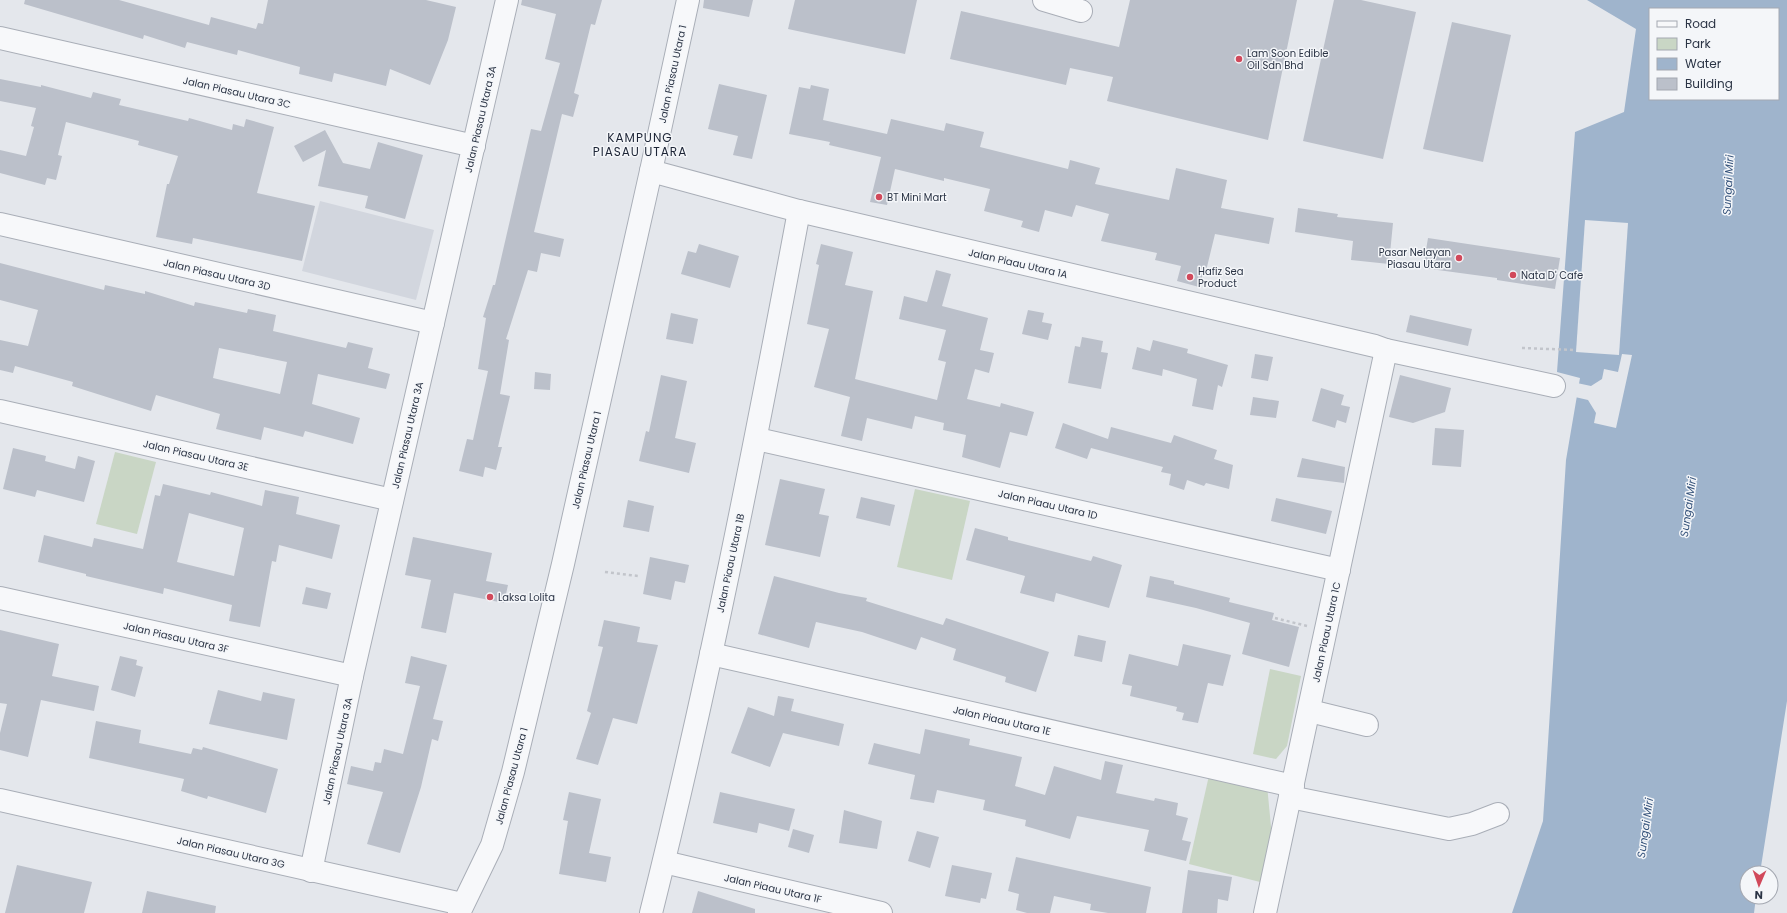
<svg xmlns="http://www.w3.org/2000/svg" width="1787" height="913" font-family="Poppins,sans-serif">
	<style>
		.built { fill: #d2d6de }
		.green { fill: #c9d6c5 }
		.water { fill: #9fb4cc; fill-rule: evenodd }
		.pier { fill: #e4e7ec }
		.building { fill: #bbc0ca; fill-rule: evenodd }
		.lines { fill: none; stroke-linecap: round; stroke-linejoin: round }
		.minor-casing { stroke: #a9aeb7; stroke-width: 24 }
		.path { stroke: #c2c5cb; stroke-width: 2.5; stroke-dasharray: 3 3; stroke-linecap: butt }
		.minor { stroke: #f7f8fa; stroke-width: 22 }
		.poi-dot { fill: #d1495b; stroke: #f4f6f9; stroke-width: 1.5 }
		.labels { text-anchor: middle; stroke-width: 3; stroke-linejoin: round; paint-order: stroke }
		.poi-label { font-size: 10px; fill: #2b3445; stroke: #f4f6f9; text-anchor: start }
		.street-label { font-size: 10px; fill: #2b3445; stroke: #f4f6f9 }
		.water-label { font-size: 11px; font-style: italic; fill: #34527a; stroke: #f4f6f9 }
		.quarter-label { font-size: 12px; letter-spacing: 1px; fill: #1d2536; stroke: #f4f6f9 }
	</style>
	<rect width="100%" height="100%" fill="#e4e7ec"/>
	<!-- built -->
	<polygon class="built" points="320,201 434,230 416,300 302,271"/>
	<!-- green -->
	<g class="green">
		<polygon points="115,452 156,462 137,534 96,524"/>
		<polygon points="915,489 970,501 952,580 897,567"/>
		<polygon points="1270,669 1301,676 1287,746 1276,759 1253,754"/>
		<polygon points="1210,771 1267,785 1272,837 1260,882 1189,864"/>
	</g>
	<!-- water -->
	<path class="water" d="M1587 0H1787V701L1760 873H1747V897H1756L1754 913H1512L1543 821 1566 460 1580 378 1557 372 1575 132 1624 112 1636 29ZM1650 9H1778V99H1650Z"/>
	<!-- pier -->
	<g class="pier">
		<polygon points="1585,220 1628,223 1619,355 1576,352"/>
		<polygon points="1622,354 1632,355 1616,428 1594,423 1596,413 1588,400 1575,397 1577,383 1591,386 1602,379 1604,369 1618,372"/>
	</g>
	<!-- building -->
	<g class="building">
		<polygon points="25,0 119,0 209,25 211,17 256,29 258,23 263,24 268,0 426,0 456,7 448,40 430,85 390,69 386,86 334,73 332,82 299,74 300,67 238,50 237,55 187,42 185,48 144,35 143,39 24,4"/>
		<polygon points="522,0 602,0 595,25 591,24 574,93 579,95 573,117 562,114 534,232 564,239 560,257 541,253 537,272 528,270 506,339 509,340 500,394 510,396 498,447 502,447 496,470 485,467 483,477 459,471 467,439 473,440 488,371 478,369 486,318 483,317 493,285 495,285 531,129 541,131 560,63 545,59 556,14 521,5"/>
		<polygon points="704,0 753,0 749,17 703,8"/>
		<polygon points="795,0 917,0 905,54 788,29"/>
		<polygon points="1130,0 1297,0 1268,140 1107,101 1113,77 1070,68 1066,85 950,59 961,11 1119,47"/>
		<polygon points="1334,0 1361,0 1416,12 1383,159 1303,141"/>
		<polygon points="1452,22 1511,35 1483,162 1423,149"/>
		<polygon points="0,79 41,87 41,85 91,98 93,92 121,99 119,105 188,121 189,118 232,130 233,124 244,127 246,119 274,127 257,193 315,206 302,261 193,238 192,244 156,237 167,184 169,184 178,156 138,145 139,141 66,122 58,155 62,156 56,180 47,178 45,185 0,173 0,150 26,156 34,127 31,126 36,108 0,101"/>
		<polygon points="719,84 767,95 752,159 733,155 738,136 708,129"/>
		<polygon points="811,85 829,89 823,120 887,134 891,119 944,131 946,123 984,132 980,147 1068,169 1070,160 1100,168 1095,184 1169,200 1176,168 1227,180 1221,208 1274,218 1269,244 1215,234 1206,271 1204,271 1199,287 1177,281 1181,266 1155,260 1157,253 1101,241 1109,214 1076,205 1072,217 1045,210 1039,232 1021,227 1023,221 984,211 990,189 944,178 944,181 895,169 887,205 870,202 881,157 829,145 830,142 789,134 799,87 810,89"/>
		<polygon points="325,130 343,163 370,169 378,142 423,155 405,219 365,208 368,196 318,186 326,150 303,162 294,146"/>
		<polygon points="1298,208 1338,214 1337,217 1393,223 1389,264 1351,260 1353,241 1295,232"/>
		<polygon points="1428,238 1560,258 1555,289 1497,280 1497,278 1423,268"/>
		<polygon points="699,244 739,256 730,288 681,274 688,251 696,253"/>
		<polygon points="821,244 853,252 845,285 873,291 855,379 937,400 946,362 938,360 946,330 899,319 904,296 927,302 936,270 951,274 942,306 988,318 980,350 994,353 989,373 975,369 967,399 1000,407 1001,403 1034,412 1027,436 1010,432 1000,468 962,457 966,435 943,430 944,423 915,416 912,429 867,418 862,441 841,436 850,397 814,387 829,329 807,324 819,265 816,264"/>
		<path d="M0 263 104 290 105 285 145 294V291L194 306 195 302 247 313 248 309 276 315 273 331 346 348 348 342 373 348 368 368 390 374 386 389 318 374 312 404 360 418 353 444 305 431 303 437 264 427 261 440 216 429 220 414 156 395 151 411 72 386 73 382 15 366 13 373 0 370V340L28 346 38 310 0 300ZM219 348 287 362 280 394 213 378Z"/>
		<polygon points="1028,310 1044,313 1042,322 1052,324 1048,340 1022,334"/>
		<polygon points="671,313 698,319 693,344 666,339"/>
		<polygon points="1410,315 1472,329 1468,346 1406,332"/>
		<polygon points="1082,337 1103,341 1101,352 1108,353 1101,389 1068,383 1075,346 1080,347"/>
		<polygon points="1153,340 1188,349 1187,353 1228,365 1222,387 1218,385 1213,410 1192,406 1197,379 1163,369 1162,376 1132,369 1137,347 1150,351"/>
		<polygon points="1255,354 1273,357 1268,381 1251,378"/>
		<polygon points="535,372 551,374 550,390 534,389"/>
		<polygon points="661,375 687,381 675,438 696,443 689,473 639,461 646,431 649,432"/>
		<polygon points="1400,375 1451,388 1445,412 1413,423 1389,417"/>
		<polygon points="1321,388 1344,395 1341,405 1350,407 1346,423 1337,420 1335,428 1312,421"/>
		<polygon points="1253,397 1279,401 1276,418 1250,415"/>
		<polygon points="1063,423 1108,439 1111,427 1171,443 1174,435 1217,450 1214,459 1233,465 1229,489 1206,483 1204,486 1187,480 1184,490 1169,485 1171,474 1161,472 1163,467 1091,448 1087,459 1055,448"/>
		<polygon points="1435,428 1464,430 1461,467 1432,465"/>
		<polygon points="13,448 46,456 45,461 75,469 78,456 95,461 84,502 37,490 35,497 3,489"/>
		<polygon points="1302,458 1345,467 1344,483 1297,477"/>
		<polygon points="780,479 825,489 819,514 829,516 820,557 765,545"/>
		<path d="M163 484 210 495 211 492 262 506 265 490 299 497 296 514 340 525 332 559 279 545 276 562 272 561 260 627 229 621 232 605 164 588 163 594 86 576V574L38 562 44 535 92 547 94 538 143 549 155 495 160 496ZM189 513 244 528 234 576 177 562Z"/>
		<polygon points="861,497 895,505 890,526 856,518"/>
		<polygon points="1276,498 1332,511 1326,534 1271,521"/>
		<polygon points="628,500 654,506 649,532 623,527"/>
		<polygon points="975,528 1008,537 1008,540 1091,561 1093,556 1122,565 1109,608 1056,593 1054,602 1020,593 1025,576 966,560"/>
		<polygon points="413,537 492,553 486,581 508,585 504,603 454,593 446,633 421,628 431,580 405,575"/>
		<polygon points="650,557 689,565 685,583 675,581 671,600 643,594"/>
		<polygon points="774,576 839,593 867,598 866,601 943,625 946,618 1049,652 1036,692 1005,682 1006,677 953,660 956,649 921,637 916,650 862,632 816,622 809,648 758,634"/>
		<polygon points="1150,576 1174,581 1174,584 1230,598 1229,602 1274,613 1272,620 1299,627 1289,667 1242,654 1250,623 1196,608 1146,597"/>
		<polygon points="306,587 331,593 327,609 302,604"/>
		<polygon points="604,620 640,627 637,642 658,645 637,724 613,718 598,765 576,759 591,713 587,711 603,647 598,646"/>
		<polygon points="0,630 59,644 52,676 99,686 94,711 41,700 28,757 0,750 0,733 7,704 0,703"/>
		<polygon points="1078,635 1106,641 1102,662 1074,656"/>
		<polygon points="1183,644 1231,655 1223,686 1208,683 1198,723 1182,720 1184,713 1176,711 1177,707 1130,696 1132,686 1122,684 1129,654 1178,666"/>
		<polygon points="120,656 137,660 136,665 143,667 135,697 111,690"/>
		<polygon points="411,656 447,665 433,719 443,721 438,741 432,739 421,787 400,853 367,844 383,792 347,784 351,766 373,771 375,762 381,763 384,749 403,754 420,686 405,683"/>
		<polygon points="218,690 261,701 263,692 295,699 287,740 209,724"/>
		<polygon points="778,696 794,699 791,711 844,724 839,746 783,733 770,767 731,753 748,707 774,716"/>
		<polygon points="96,721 141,730 139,743 191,754 193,748 202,750 203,747 278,769 266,813 208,796 207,799 181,791 184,779 89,758"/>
		<polygon points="925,729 970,739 969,745 1022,757 1015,786 1045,795 1054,766 1101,780 1105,761 1123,765 1116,793 1154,801 1155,798 1178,803 1176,815 1188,818 1182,840 1191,842 1186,861 1144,851 1149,830 1077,816 1070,839 1025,826 1026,820 983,810 985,800 937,790 934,803 910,799 915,775 868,764 874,743 920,754"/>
		<polygon points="569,792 601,799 589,853 611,857 606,882 559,874 568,821 563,820"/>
		<polygon points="720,792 795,809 789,831 759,823 757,833 713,823"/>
		<polygon points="844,810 882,821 877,849 839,843"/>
		<polygon points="793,829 814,835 809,853 788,847"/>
		<polygon points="917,831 939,837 930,868 908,861"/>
		<polygon points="1016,857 1151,887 1146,913 1108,913 1090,910 1091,904 1054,896 1050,913 1027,913 1016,910 1019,894 1008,891"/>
		<polygon points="17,865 92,882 84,913 5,913"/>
		<polygon points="952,865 992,873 986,899 981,898 980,903 945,896"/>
		<polygon points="1188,870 1232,877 1228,901 1218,899 1217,913 1182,913"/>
		<polygon points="147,891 216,906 215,913 142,913"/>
		<polygon points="698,891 755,909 755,913 692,913"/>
	</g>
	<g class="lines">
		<defs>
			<g id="minor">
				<polyline points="1044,0 1081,11"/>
				<polyline points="0,38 474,146"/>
				<polyline points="651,171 799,211 1375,346 1386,350 1554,386"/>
				<polyline points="0,224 433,323"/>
				<polyline points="0,411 392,500"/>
				<polyline points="757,439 1339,570"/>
				<polyline points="0,598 352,676"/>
				<polyline points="711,654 1293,786"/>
				<polyline points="1310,711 1367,725"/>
				<polyline points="1290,797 1449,829 1472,824 1498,814"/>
				<polyline points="0,800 462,904"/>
				<polyline points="664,862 881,913"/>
				<polyline points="311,871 352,676 507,0"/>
				<polyline points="459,913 492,845 513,772 563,564 651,171 688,0"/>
				<path d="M651 913C709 681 755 446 799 211"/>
				<polyline points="1265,913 1386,350"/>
			</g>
		</defs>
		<!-- minor casing -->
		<use href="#minor" class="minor-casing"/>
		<!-- path -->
		<g class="path">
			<polyline points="1522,348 1576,350"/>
			<polyline points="605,572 638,576"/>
			<polyline points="1275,618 1307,626"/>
		</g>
		<!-- minor -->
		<use href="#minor" class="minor"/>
	</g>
	<!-- markers -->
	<g class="poi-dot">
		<circle cx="1239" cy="59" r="4"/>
		<circle cx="879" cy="197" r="4"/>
		<circle cx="1459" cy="258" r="4"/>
		<circle cx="1513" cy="275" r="4"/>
		<circle cx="1190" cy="277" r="4"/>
		<circle cx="490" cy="597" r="4"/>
	</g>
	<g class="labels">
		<!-- poi labels -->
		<g class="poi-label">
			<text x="1247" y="57">Lam Soon Edible<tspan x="1247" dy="12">Oil Sdn Bhd</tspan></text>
			<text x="887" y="201">BT Mini Mart</text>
			<text x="1451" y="256" text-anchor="end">Pasar Nelayan<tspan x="1451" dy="12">Piasau Utara</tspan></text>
			<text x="1198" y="275">Hafiz Sea<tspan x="1198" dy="12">Product</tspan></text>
			<text x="1521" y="279">Nata D' Cafe</text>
			<text x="498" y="601">Laksa Lolita</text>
		</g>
		<!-- street labels -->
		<g class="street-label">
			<text transform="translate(672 74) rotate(-78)" y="4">Jalan Piasau Utara 1</text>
			<text transform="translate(237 92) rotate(13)" y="4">Jalan Piasau Utara 3C</text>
			<text transform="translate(480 119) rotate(-77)" y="4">Jalan Piasau Utara 3A</text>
			<text transform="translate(1018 263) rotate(13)" y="4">Jalan Piaau Utara 1A</text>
			<text transform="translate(217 274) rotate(13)" y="4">Jalan Piasau Utara 3D</text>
			<text transform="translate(407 435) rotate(-77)" y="4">Jalan Piasau Utara 3A</text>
			<text transform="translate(196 455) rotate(13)" y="4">Jalan Piasau Utara 3E</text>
			<text transform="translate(586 460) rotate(-77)" y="4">Jalan Piasau Utara 1</text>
			<text transform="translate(1048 504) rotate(13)" y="4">Jalan Piaau Utara 1D</text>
			<text transform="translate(730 563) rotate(-78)" y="4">Jalan Piaau Utara 1B</text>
			<text transform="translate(1326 632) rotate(-78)" y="4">Jalan Piaau Utara 1C</text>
			<text transform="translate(176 637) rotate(13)" y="4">Jalan Piasau Utara 3F</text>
			<text transform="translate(1002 720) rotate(13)" y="4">Jalan Piaau Utara 1E</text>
			<text transform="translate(337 751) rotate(-78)" y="4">Jalan Piasau Utara 3A</text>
			<text transform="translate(511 776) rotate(-75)" y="4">Jalan Piasau Utara 1</text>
			<text transform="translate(231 852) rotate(13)" y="4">Jalan Piasau Utara 3G</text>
			<text transform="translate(773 888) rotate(13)" y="4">Jalan Piaau Utara 1F</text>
		</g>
		<!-- water labels -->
		<g class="water-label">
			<text transform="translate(1728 185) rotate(-87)" y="4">Sungai Miri</text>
			<text transform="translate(1688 507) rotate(-82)" y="4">Sungai Miri</text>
			<text transform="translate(1645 828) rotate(-82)" y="4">Sungai Miri</text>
		</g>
		<!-- quarter labels -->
		<g class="quarter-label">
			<text x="640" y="142">KAMPUNG<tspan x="640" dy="14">PIASAU UTARA</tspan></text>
		</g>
	</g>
	<!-- legend -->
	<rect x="1649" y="8" width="130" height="92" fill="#f4f6f9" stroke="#a4a8b1"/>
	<rect x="1657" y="21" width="20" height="6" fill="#f7f8fa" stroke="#a4a8b1"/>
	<text x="1685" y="28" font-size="12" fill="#2b3445">Road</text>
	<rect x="1657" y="38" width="20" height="12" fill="#c9d6c5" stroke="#a4a8b1"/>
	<text x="1685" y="48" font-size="12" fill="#2b3445">Park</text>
	<rect x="1657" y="58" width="20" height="12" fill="#9fb4cc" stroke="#a4a8b1"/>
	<text x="1685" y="68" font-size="12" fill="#2b3445">Water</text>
	<rect x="1657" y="78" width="20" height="12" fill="#bbc0ca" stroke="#a4a8b1"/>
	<text x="1685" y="88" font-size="12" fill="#2b3445">Building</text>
	<!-- north arrow -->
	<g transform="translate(1759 885) rotate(182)"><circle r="19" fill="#f4f6f9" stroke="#a4a8b1"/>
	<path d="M0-3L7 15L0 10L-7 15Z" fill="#d1495b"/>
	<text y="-6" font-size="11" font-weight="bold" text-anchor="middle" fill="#2b3445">N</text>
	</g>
</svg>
